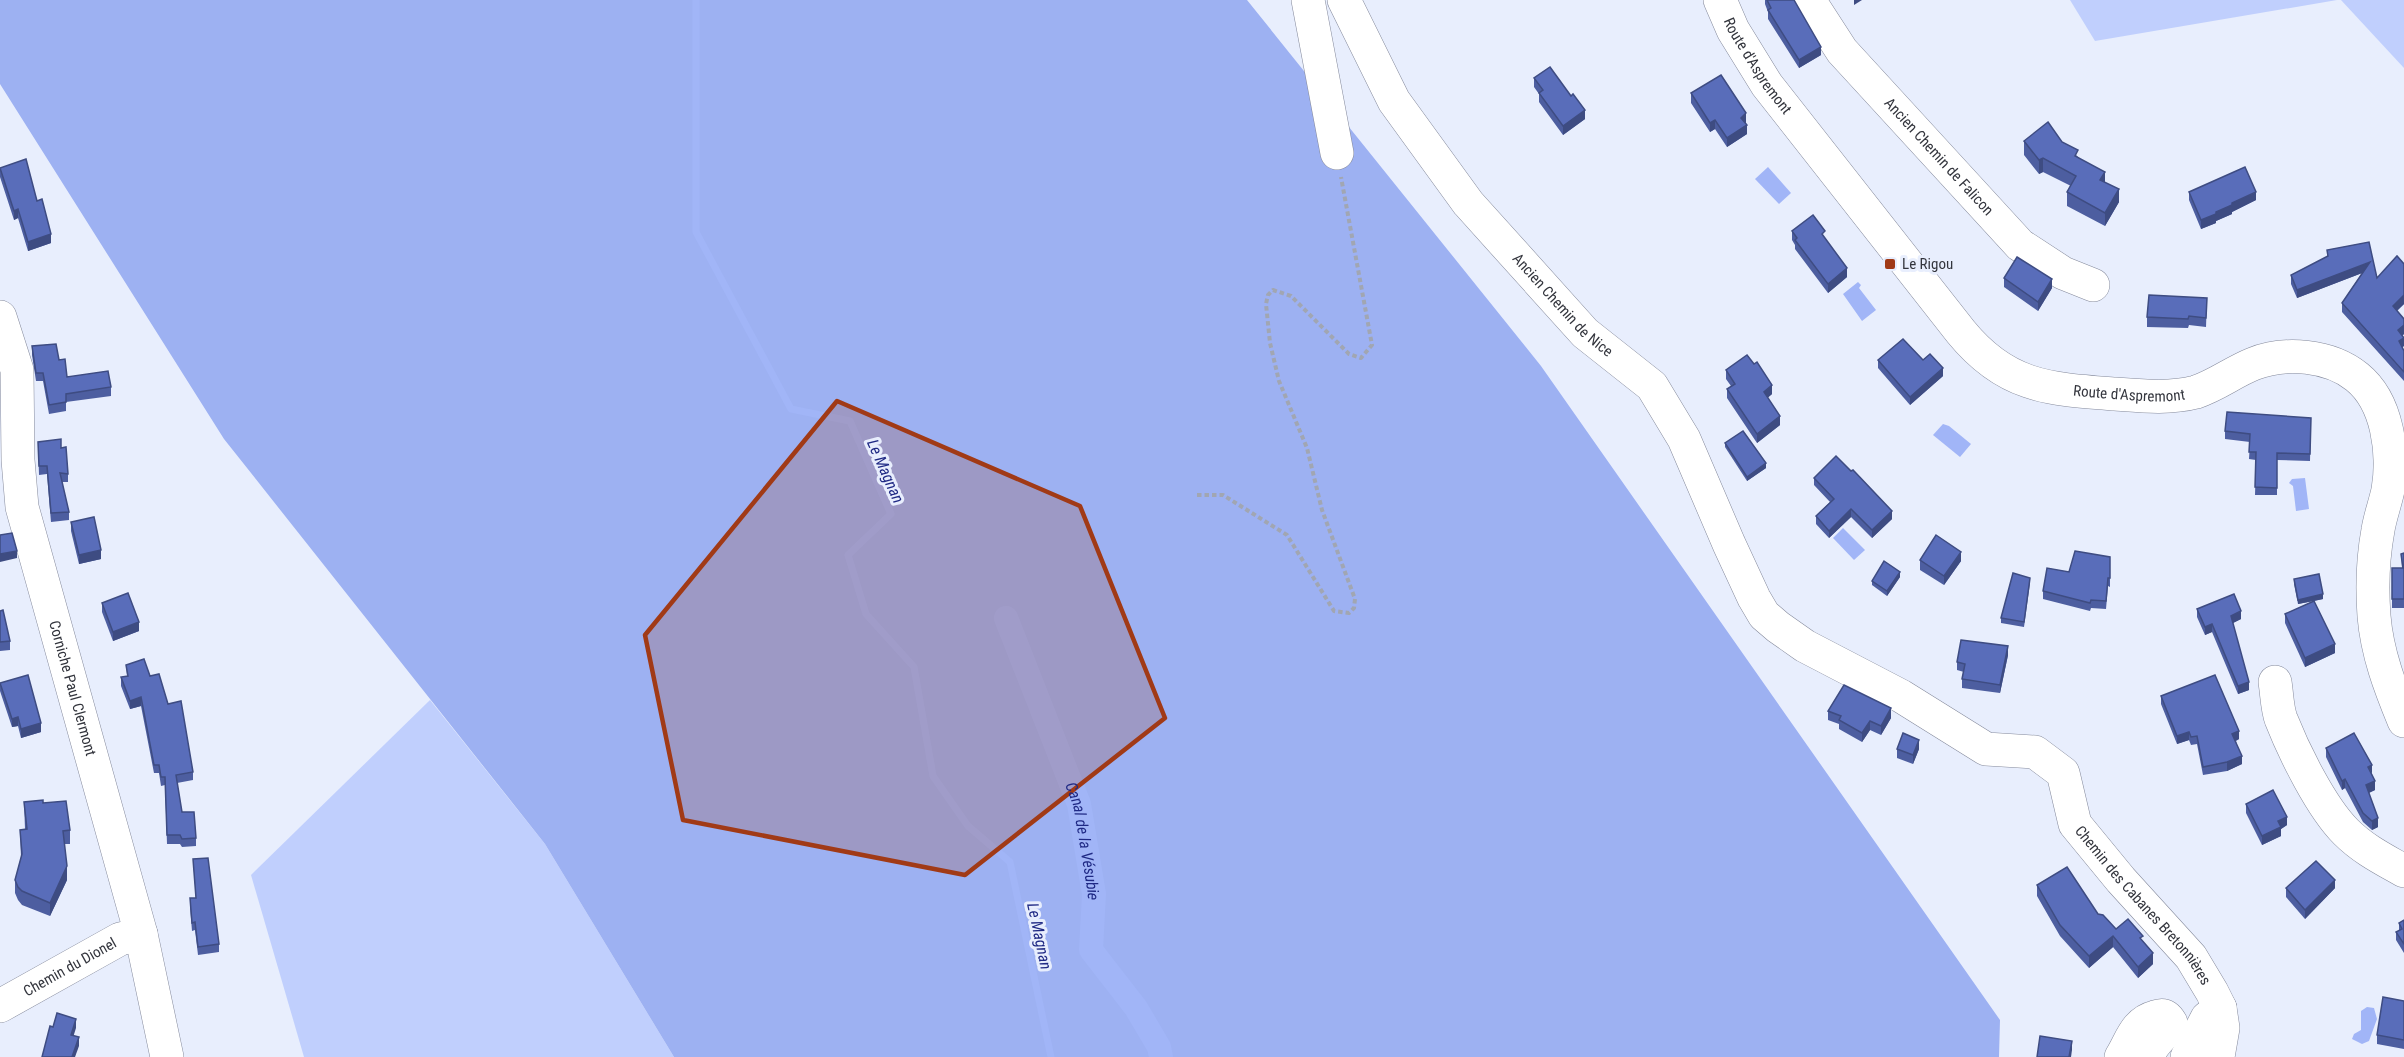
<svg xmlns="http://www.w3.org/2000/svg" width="2404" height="1057" font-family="'Roboto Condensed',sans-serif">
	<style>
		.green { fill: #c0cffd }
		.forest { fill: #9db1f2 }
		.water { fill: #a1b5f7 }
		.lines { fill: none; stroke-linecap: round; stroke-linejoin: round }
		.stream { stroke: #a1b5f7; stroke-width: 7 }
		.canal { stroke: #a1b5f7; stroke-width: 24 }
		.minor-casing { stroke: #858a9c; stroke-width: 34 }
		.path { stroke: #a1a6b2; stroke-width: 4; stroke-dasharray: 4.5 3; stroke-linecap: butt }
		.minor { stroke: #fff; stroke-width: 33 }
		.wall { fill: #4d5ea0 }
		.shaded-wall { fill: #3e4c82 }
		.building { fill: #596dba; stroke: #3e4c82; stroke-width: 1.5 }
		.marked { fill: #a13a16; fill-opacity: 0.2; stroke: #a13a16; stroke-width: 4.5; stroke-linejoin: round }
		.poi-dot { fill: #a13a16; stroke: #e8eefd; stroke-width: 2 }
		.labels { text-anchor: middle; stroke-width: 6; stroke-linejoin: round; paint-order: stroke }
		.street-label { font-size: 15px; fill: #33353d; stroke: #e8eefd }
		.poi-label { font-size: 15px; fill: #33353d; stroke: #e8eefd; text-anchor: start }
		.water-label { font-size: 16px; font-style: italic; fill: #1f2984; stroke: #e8eefd }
	</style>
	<rect width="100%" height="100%" fill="#e8eefd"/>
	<!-- green -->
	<g class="green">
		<polygon points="2070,0 2337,0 2095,41"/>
		<polygon points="2341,0 2404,0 2404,68"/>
		<polygon points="430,700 545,844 674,1057 304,1057 251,875"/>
	</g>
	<!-- forest -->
	<polygon class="forest" points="0,0 1247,0 1541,366 2000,1020 1999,1057 674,1057 545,844 224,439 0,84"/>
	<!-- water -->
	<g class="water">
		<polygon points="1768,167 1791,193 1779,204 1755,179"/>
		<polygon points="1858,282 1861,285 1859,288 1876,310 1862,321 1843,294"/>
		<polygon points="1943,424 1949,426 1971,444 1960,457 1933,435"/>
		<polygon points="2305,478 2309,509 2296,511 2293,486 2289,483 2292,479"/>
		<polygon points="1843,528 1865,550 1854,560 1833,538"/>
		<polygon points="2367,1007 2374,1008 2377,1019 2369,1041 2362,1044 2352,1039 2354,1034 2361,1030 2361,1011"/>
	</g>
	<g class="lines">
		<!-- stream -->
		<polyline class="stream" points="696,0 696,232 791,409 850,421 891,514 848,555 866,614 914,667 933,776 968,826 1010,862 1051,1057"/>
		<!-- canal -->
		<path class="canal" id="s1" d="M1006 618 1079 804 1094 894 1091 950 1136 1008 1159 1047 1161 1057"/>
		<defs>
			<g id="minor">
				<polyline points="1308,0 1337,153"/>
				<path id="s2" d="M1344 0 1394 101 1468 203 1585 333 1652 386 1684 439 1729 544 1754 598 1764 615 1778 627 1805 646 1901 696 1986 749 2035 752 2063 773 2075 824 2121 880 2191 957 2212 992 2220 1008 2223 1028 2218 1057"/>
				<path id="s3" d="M1720 0 1733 30 1767 85 1961 332C2006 387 2048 389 2115 394 2142 396 2169 399 2196 392 2217 385 2233 372 2253 364 2285 351 2330 355 2357 377 2388 402 2394 453 2388 490 2385 504 2380 517 2378 530 2373 557 2372 589 2374 616 2377 653 2390 687 2404 721"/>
				<path id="s4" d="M1809 0 1842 51 2020 245 2063 273 2093 285"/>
				<path id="s5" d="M0 317 17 370 18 460 22 507 141 934 167 1057"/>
				<path d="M2275 682C2277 694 2277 708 2281 719 2294 752 2321 807 2346 832 2363 849 2383 859 2404 871"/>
				<path id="s6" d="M0 1006 120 939 141 934"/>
				<path d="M2121 1057C2131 1041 2135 1022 2155 1017 2163 1014 2167 1016 2171 1023 2166 1035 2150 1044 2149 1057"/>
				<polyline points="2187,1057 2207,1018 2220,1008"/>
			</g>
		</defs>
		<!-- minor casing -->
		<use href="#minor" class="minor-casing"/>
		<!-- path -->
		<polyline class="path" points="1197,495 1223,495 1287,535 1334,611 1349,613 1354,608 1355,599 1322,510 1307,448 1279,381 1270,343 1266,304 1268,295 1273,290 1291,296 1349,354 1361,358 1372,345 1341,177"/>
		<!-- minor -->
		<use href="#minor" class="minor"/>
	</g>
	<!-- wall -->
	<g class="wall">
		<polygon points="1765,0 1794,0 1821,55 1799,68 1768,19 1768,12 1765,4"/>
		<polygon points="1534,78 1585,119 1563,135 1539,102 1539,94 1534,87"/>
		<polygon points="1691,93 1746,122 1747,134 1727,147 1715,129 1710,132 1691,103"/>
		<polygon points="2024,141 2062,142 2105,182 2119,202 2105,226 2067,206 2067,192 2071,186 2043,172 2039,174 2024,155"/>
		<polygon points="0,168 37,201 51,243 28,251 18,218 14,220 0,177"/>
		<polygon points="2189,192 2256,200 2232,212 2232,214 2216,221 2216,223 2201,229 2189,200"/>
		<polygon points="1792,231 1825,239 1847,277 1828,293 1795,249 1795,245 1792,240"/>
		<polygon points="2327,250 2377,278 2404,264 2404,304 2397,311 2404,319 2404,334 2402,336 2404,346 2402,347 2404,351 2404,381 2342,312 2342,303 2362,273 2297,298 2291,284 2291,275 2327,257"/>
		<polygon points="2004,278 2052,288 2038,311 2004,287"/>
		<polygon points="2207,298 2206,327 2189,325 2188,328 2147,327 2147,317"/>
		<polygon points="32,346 59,360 67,377 111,387 111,396 66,402 66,411 49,414 43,381 36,381 32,355"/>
		<polygon points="1878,360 1923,360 1943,376 1910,405 1878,368"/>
		<polygon points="1726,370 1772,394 1767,398 1780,425 1757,443 1727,398 1727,389 1731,386 1726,379"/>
		<polygon points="2311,418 2310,461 2277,460 2277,495 2255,495 2256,460 2249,459 2250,442 2225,439 2225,431"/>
		<polygon points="38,442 61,448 68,474 68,482 62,482 69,512 69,520 51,522 47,474 39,475"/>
		<polygon points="1725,443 1766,468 1747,481 1725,447"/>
		<polygon points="1814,478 1892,519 1872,538 1851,517 1829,538 1816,524 1816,516 1830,502 1814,485"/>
		<polygon points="71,522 101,559 79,564 71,531"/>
		<polygon points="2404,553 2404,608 2392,608 2392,568 2402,568 2401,554"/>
		<polygon points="2110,557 2110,587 2108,586 2106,609 2091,608 2090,611 2043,599 2043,591 2069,572"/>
		<polygon points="1920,560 1961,561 1944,585 1920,570"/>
		<polygon points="1900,577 1887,596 1872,585 1872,581"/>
		<polygon points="2294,579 2323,599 2314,601 2335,653 2305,667 2285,623 2285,614 2314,601 2298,604 2294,584"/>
		<polygon points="2030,583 2024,627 2001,623 2001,618"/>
		<polygon points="102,603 139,631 113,641 102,612"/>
		<polygon points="2197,609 2241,619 2233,623 2249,690 2238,694 2212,632 2205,635 2197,617"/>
		<polygon points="0,611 10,641 10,650 0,651"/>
		<polygon points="2008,655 2000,693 1962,688 1962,679 1964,672 1957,670 1957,662"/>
		<polygon points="126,665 150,676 168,704 193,772 193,780 177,783 182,812 196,838 196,846 182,847 180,844 167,844 165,785 161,786 159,773 154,773 141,706 130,709 121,686 121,677 127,676"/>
		<polygon points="0,683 41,732 21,738 18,726 12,727 0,691"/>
		<polygon points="2161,696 2239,739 2236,741 2242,764 2227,771 2203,775 2197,744 2191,745 2189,740 2177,744 2161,704"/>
		<polygon points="1828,711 1891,718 1881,735 1870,730 1862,742 1839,729 1839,724 1828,720"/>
		<polygon points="2326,748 2372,774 2375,790 2369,793 2378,827 2372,830 2363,822 2345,788 2342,790 2326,757"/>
		<polygon points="1897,749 1919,749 1913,764 1897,758"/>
		<polygon points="24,802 43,803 70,830 70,844 64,844 67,880 50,916 22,905 18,900 15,893 15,880 21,857 20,830 25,829"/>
		<polygon points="2246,804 2287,825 2281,829 2281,836 2262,845 2246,813"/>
		<polygon points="193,859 219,944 219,952 198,955 195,930 192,931 190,906 190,898 196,898"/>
		<polygon points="2037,885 2098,914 2116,929 2143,941 2153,964 2138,978 2113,947 2089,968 2060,936 2037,896"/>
		<polygon points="2286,888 2335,888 2305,919 2286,897"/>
		<polygon points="2404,920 2404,953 2396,940 2396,932 2399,931 2399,923"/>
		<polygon points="2404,1001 2404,1049 2377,1044 2377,1035"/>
	</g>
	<!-- shaded-wall -->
	<g class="shaded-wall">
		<polygon points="1854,0 1862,0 1854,5"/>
		<polygon points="1821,47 1821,55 1799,68 1799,60"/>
		<polygon points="1585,110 1585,119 1563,135 1563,126"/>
		<polygon points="1746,113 1746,122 1741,127 1741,118"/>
		<polygon points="1715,120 1715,129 1710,132 1710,123"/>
		<polygon points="1747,125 1747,134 1727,147 1727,138"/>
		<polygon points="2043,158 2043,172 2039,174 2039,160"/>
		<polygon points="2105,172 2105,185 2100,180"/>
		<polygon points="2119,189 2119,202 2105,226 2105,213"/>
		<polygon points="2256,192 2256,200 2232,212 2232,214 2216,221 2216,223 2201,229 2201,220 2232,203"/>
		<polygon points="18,209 18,218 14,220 14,211"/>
		<polygon points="51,234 51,243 28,251 28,242"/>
		<polygon points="2370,262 2370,270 2297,298 2297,290"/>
		<polygon points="1847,268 1847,277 1828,293 1828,284"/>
		<polygon points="2052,279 2052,288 2038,311 2038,302"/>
		<polygon points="2404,295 2404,304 2393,314 2393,306"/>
		<polygon points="2404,325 2404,334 2398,339 2398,330"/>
		<polygon points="2404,338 2404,346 2399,350 2399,341"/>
		<polygon points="1943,368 1943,376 1910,405 1910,397"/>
		<polygon points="1772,385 1772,394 1764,401 1764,392"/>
		<polygon points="1780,416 1780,425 1757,443 1757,434"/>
		<polygon points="1766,463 1766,468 1747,481 1747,477"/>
		<polygon points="1851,509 1851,517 1829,538 1829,531"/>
		<polygon points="1892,511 1892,519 1872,538 1872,530"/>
		<polygon points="101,550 101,559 79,564 79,555"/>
		<polygon points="17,551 17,558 0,562 0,554"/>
		<polygon points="1961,552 1961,561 1944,585 1944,576"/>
		<polygon points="1900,572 1900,577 1887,596 1887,591"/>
		<polygon points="2323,594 2323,599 2298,604 2298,600"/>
		<polygon points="2241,611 2241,619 2231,624 2231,616"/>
		<polygon points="139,622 139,631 113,641 113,632"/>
		<polygon points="2212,624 2212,632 2205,635 2205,627"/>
		<polygon points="2335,644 2335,653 2305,667 2305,658"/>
		<polygon points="2008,646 2008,655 2000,693 2000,685"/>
		<polygon points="2249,682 2249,690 2238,694 2238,686"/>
		<polygon points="141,697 141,706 130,709 130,701"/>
		<polygon points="1891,708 1891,718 1881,735 1881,726"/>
		<polygon points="18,717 18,726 12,727 12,719"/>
		<polygon points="1870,721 1870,730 1862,742 1862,733"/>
		<polygon points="41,723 41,732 21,738 21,729"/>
		<polygon points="2239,731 2239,739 2232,742 2232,734"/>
		<polygon points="2189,732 2189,740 2177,744 2177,736"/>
		<polygon points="1919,740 1919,749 1913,764 1913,755"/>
		<polygon points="2242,756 2242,764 2227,771 2227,762"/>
		<polygon points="2372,765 2372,774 2368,767"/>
		<polygon points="2345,779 2345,788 2342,790 2342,781"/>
		<polygon points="2375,781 2375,790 2366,794 2366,785"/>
		<polygon points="2287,817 2287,825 2281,829 2281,836 2262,845 2262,836 2278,821"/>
		<polygon points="2378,818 2378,827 2372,830 2372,821"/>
		<polygon points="67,866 67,880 50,916 50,903"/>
		<polygon points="2335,880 2335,888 2305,919 2305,910"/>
		<polygon points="2113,936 2113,947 2089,968 2089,956"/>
		<polygon points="2153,953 2153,964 2138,978 2138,967"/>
		<polygon points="76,1019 76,1028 71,1044 71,1035"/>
		<polygon points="79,1037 79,1046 75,1057 72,1057"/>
		<polygon points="2072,1041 2072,1050 2071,1057 2069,1057"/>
	</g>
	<!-- building -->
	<g class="building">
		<polygon points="1767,0 1794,0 1821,47 1799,60 1768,10 1771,8"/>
		<polygon points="1550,67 1571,96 1573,94 1585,110 1563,126 1539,93 1543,90 1534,78"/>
		<polygon points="1721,75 1746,113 1741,118 1747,125 1727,138 1715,120 1710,123 1691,93"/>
		<polygon points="2048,122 2062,142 2078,150 2075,156 2105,172 2100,180 2119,189 2105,213 2067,192 2076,176 2043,158 2039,160 2024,141"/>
		<polygon points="26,159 37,201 42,199 51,234 28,242 18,209 14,211 0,168"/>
		<polygon points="2245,167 2256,192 2232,203 2232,205 2216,212 2216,214 2201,220 2189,192"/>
		<polygon points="1813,215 1825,231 1822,234 1847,268 1828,284 1795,240 1797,238 1792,231"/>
		<polygon points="2369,242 2377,278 2397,256 2404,264 2404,295 2393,306 2404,319 2404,325 2398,330 2404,338 2399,341 2404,351 2404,372 2342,303 2370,262 2297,290 2291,275 2328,256 2327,250"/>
		<polygon points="2017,257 2052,279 2038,302 2004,278"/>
		<polygon points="2149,295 2207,298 2206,318 2189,316 2188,319 2147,317"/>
		<polygon points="1903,339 1923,360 1930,354 1943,368 1910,397 1878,360"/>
		<polygon points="56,344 59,360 65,359 67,377 108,371 111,387 66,394 66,402 49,405 43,373 36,373 32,346"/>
		<polygon points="1747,355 1754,364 1757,362 1772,385 1764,392 1780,416 1757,434 1727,389 1735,384 1726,370"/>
		<polygon points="2227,412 2311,418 2310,454 2277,453 2277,488 2255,487 2256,452 2249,452 2250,434 2225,431"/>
		<polygon points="1743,431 1766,463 1747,477 1725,443"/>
		<polygon points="61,439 61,448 66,447 68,474 60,473 69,512 51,513 47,466 39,466 38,442"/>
		<polygon points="1836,456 1851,471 1853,470 1892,511 1872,530 1851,509 1829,531 1816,516 1834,499 1814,478"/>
		<polygon points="94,517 101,550 79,555 71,522"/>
		<polygon points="12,533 17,551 0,554 0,535"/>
		<polygon points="1936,535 1961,552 1944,576 1920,560"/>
		<polygon points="2075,551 2110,557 2110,578 2108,578 2106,601 2091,600 2090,603 2043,591 2047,568 2069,572"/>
		<polygon points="2404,553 2404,599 2392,599 2392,568 2403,568 2401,554"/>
		<polygon points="1884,561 1900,572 1887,591 1872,581"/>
		<polygon points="2013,573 2030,578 2024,622 2001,618"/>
		<polygon points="2319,574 2323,594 2298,600 2294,579"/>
		<polygon points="128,593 139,622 113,632 102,603"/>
		<polygon points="2234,594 2241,611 2231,616 2249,682 2238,686 2212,624 2205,627 2197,609"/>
		<polygon points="2314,601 2335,644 2305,658 2285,614"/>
		<polygon points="3,610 10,641 0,642 0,611"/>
		<polygon points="1961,640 2008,646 2000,685 1962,679 1965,664 1957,662"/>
		<polygon points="144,659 150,676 159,674 168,704 181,701 193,772 176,775 182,812 194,812 196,838 182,839 180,835 167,835 165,777 161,777 159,765 154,765 141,697 130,701 121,677 128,676 126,665"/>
		<polygon points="28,675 41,723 21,729 18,717 12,719 0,683"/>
		<polygon points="2215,675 2239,731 2232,734 2242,756 2227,762 2203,767 2197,736 2191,737 2189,732 2177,736 2161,696"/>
		<polygon points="1844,685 1891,708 1881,726 1870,721 1862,733 1839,720 1841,716 1828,711"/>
		<polygon points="1903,733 1919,740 1913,755 1897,749"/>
		<polygon points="2354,733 2372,765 2368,767 2375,781 2366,785 2378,818 2372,821 2363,813 2345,779 2342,781 2326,748"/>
		<polygon points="2273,790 2287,817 2278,821 2281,827 2262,836 2246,804"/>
		<polygon points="43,800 43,803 66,801 70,830 63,831 67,866 50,903 22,891 18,887 15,880 22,854 20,830 27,829 24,802"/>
		<polygon points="208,858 219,944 198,947 195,922 192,923 190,898 196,898 193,859"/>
		<polygon points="2316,861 2335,880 2305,910 2286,888"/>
		<polygon points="2067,867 2098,914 2103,915 2116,929 2128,919 2143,936 2140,938 2153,953 2138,967 2113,936 2089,956 2060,925 2037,885"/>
		<polygon points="2404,920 2404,944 2396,932 2402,929 2399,923"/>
		<polygon points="2383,997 2404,1001 2404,1040 2377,1035"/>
		<polygon points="57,1013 76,1019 71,1035 79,1037 72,1057 42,1057 50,1026 53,1027"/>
		<polygon points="2040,1036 2072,1041 2069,1057 2037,1057"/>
	</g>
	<!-- marked area -->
	<path class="marked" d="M837 401 1080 506 1165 718 965 875 683 820 645 635Z"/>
	<!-- markers -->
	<rect class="poi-dot" x="1884" y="258" width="12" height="12" rx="3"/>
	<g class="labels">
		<!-- street labels -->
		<g class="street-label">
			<text dy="5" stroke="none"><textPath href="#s3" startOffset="76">Route d'Aspremont</textPath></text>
			<text dy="5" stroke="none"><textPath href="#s4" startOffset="204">Ancien Chemin de Falicon</textPath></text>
			<text dy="5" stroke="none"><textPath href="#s2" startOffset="378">Ancien Chemin de Nice</textPath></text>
			<text dy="5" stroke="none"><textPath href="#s3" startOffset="598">Route d'Aspremont</textPath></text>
			<text dy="5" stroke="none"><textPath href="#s5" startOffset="381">Corniche Paul Clermont</textPath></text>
			<text dy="5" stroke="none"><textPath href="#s2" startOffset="1257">Chemin des Cabanes Bretonnières</textPath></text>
			<text dy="5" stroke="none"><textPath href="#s6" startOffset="80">Chemin du Dionel</textPath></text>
		</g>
		<!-- poi labels -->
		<g class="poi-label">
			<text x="1902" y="269">Le Rigou</text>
		</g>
		<!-- water labels -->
		<g class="water-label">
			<text transform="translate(886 471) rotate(66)" y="6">Le Magnan</text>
			<text dy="6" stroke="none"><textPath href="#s1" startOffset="237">Canal de la Vésubie</textPath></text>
			<text transform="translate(1040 936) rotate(78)" y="6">Le Magnan</text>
		</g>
	</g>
</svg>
